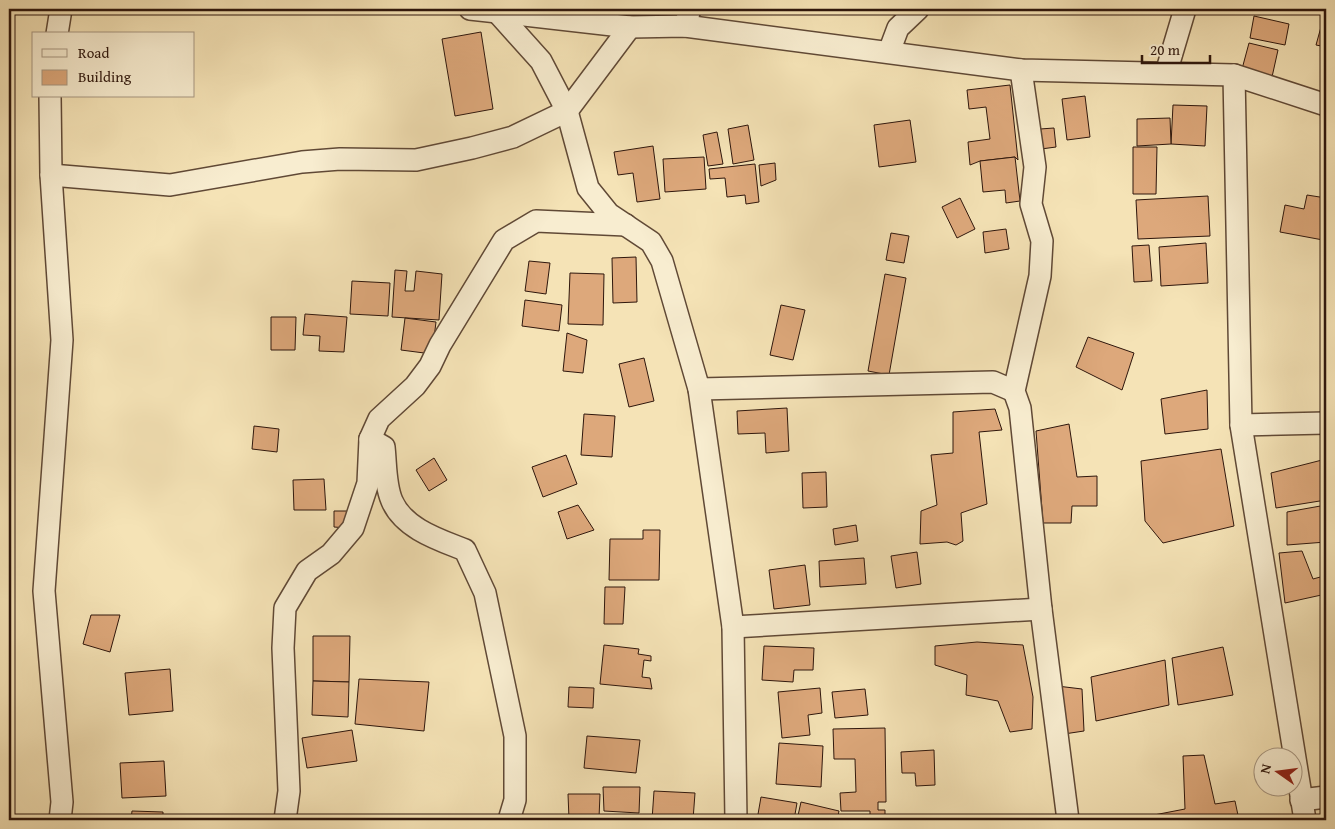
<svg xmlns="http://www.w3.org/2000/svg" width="1335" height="829" font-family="'Gentium Book Plus',serif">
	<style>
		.building { fill: #dda87b; stroke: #2e160c }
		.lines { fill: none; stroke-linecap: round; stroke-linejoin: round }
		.street-casing { stroke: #604936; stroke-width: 24 }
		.street { stroke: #f8edd0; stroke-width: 21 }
	</style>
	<rect width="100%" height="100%" fill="#f5e3b6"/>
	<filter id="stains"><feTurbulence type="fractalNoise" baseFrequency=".004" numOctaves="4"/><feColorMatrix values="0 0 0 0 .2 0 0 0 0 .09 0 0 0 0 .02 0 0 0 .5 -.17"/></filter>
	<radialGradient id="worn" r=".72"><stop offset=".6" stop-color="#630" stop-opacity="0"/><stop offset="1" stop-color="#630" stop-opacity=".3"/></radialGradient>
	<!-- building -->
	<g class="building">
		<polygon points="631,9 662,9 661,17 630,14"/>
		<polygon points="1326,9 1326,47 1316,45"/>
		<polygon points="1254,16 1289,24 1285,45 1250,38"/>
		<polygon points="481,32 493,109 455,116 442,39"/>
		<polygon points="1249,43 1278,50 1272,77 1242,69"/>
		<polygon points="1010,85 1018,160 1015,157 980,161 970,165 968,142 990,139 986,107 969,109 967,90"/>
		<polygon points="1085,96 1090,137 1067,140 1062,99"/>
		<polygon points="1173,105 1207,106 1205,146 1171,144"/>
		<polygon points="1170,118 1171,144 1137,146 1137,119"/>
		<polygon points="910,120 916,162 879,167 874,125"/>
		<polygon points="748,125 754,160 733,164 728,129"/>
		<polygon points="1054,128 1056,147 1041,149 1040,129"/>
		<polygon points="717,132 723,164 708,166 703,135"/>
		<polygon points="653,146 660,199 637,202 633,173 618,175 614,152"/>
		<polygon points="1133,147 1157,147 1156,194 1133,194"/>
		<polygon points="704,157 706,189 665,192 663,159"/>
		<polygon points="1015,157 1020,201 1006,203 1005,190 983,192 980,161"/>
		<polygon points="775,163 776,180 761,186 759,165"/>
		<polygon points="755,164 759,202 746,204 745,195 727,197 725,178 710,179 709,169"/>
		<polygon points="1307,195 1326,198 1326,225 1323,240 1280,232 1285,205 1304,209"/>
		<polygon points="1208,196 1210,236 1138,239 1136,200"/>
		<polygon points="960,198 975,229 957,238 942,207"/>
		<polygon points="1006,229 1009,249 985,253 983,232"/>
		<polygon points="891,233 909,236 904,263 886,260"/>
		<polygon points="1206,243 1208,283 1161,286 1159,247"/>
		<polygon points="1149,245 1152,281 1134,282 1132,246"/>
		<polygon points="636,257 637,302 613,303 612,258"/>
		<polygon points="529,261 550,263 546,294 525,291"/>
		<polygon points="395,270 407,271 405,291 414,291 416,271 442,274 439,320 392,317"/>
		<polygon points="570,273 604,274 603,325 568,324"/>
		<polygon points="885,274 906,278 889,375 868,371"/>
		<polygon points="352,281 390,283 388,316 350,314"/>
		<polygon points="525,300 562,305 559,331 522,326"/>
		<polygon points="781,305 805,310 793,360 770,355"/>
		<polygon points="305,314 347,317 344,352 319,351 320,336 303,335"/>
		<polygon points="271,317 296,317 295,350 271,350"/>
		<polygon points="405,318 436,322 432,354 401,350"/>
		<polygon points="567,333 587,340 583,373 563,371"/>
		<polygon points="1088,337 1134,353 1122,390 1076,367"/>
		<polygon points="644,358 654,401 629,407 619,364"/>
		<polygon points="1207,390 1208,429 1165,434 1161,399"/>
		<polygon points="787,408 789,451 766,453 765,433 738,434 737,411"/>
		<polygon points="995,409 1002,430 979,432 987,504 961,513 963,541 956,545 947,542 920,544 921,511 937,505 931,455 953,453 953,412"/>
		<polygon points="584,414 615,416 612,457 581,455"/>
		<polygon points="1069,424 1077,477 1097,476 1097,506 1072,506 1071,523 1043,523 1036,431"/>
		<polygon points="254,426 279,429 277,452 252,449"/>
		<polygon points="1221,449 1234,526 1163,543 1145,521 1141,461"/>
		<polygon points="566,455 577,484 543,497 532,467"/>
		<polygon points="434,458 447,480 429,491 416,470"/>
		<polygon points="1326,459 1326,500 1276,508 1271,473"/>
		<polygon points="826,472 827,507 803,508 802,473"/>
		<polygon points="324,479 326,510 294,510 293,480"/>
		<polygon points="578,505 594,530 567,539 558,512"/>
		<polygon points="1326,505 1326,542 1287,545 1287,512"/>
		<polygon points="334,511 347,511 347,528 334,527"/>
		<polygon points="856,525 858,541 835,545 833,529"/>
		<polygon points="643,530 660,530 659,580 609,580 610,539 643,539"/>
		<polygon points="1302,551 1313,579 1324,576 1326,579 1326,594 1285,603 1279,553"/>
		<polygon points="917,552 921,584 896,588 891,556"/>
		<polygon points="864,558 866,584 820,587 819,561"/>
		<polygon points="805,565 810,605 774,609 769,570"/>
		<polygon points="605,587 625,587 623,624 604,624"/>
		<polygon points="91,615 120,615 110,652 83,644"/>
		<polygon points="313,636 350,636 349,682 313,681"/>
		<polygon points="977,642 1023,645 1033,697 1032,729 1010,732 998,701 966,695 967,675 935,665 935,646"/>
		<polygon points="604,645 639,649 638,654 651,656 651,661 644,660 642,677 650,678 652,689 600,684"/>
		<polygon points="764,646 814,648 813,670 794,670 793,682 762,680"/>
		<polygon points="1223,647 1233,695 1178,705 1172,658"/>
		<polygon points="1165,660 1169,705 1096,721 1091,677"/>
		<polygon points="170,669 173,711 129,715 125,673"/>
		<polygon points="359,679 429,682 424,731 355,724"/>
		<polygon points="313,681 349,682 348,717 312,715"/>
		<polygon points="1057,686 1082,689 1084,731 1064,734"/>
		<polygon points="569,687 594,688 593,708 568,707"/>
		<polygon points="820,688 822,713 808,715 810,735 782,738 778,692"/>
		<polygon points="865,689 868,715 835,718 832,692"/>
		<polygon points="885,728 886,802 878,802 878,810 885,810 885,819 870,819 870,811 841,811 840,793 856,792 855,759 834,759 833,729"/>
		<polygon points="352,730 357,761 307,768 302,738"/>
		<polygon points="587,736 640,740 636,773 584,768"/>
		<polygon points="779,743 823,746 821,787 776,784"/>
		<polygon points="934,750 935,785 916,786 915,773 902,773 901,752"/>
		<polygon points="1204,755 1215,804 1235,801 1239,820 1154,820 1154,815 1185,809 1183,756"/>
		<polygon points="164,761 166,796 122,798 120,763"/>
		<polygon points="603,787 640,787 639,813 604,811"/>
		<polygon points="654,791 695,793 693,820 652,820"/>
		<polygon points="568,794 600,794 599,818 569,819"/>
		<polygon points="761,797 797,803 794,820 757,820"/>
		<polygon points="801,802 839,811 837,820 797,820"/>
		<polygon points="132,811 163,812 163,820 131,820"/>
	</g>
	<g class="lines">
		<defs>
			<g id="street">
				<polyline points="470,9 630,27 685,26 1021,70 1234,75 1326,105"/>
				<polyline points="497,12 541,61 567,111 588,188 609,214 651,242 662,261 699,389 733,627 736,820"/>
				<polyline points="685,26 690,9"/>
				<polyline points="57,34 61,9"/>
				<polyline points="889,52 898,28 918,9"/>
				<polyline points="1021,70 1035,167 1031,204 1042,241 1040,276 1014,391 1020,408 1041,609 1068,820"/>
				<polyline points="1166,73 1185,9"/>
				<polyline points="1234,75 1241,425 1305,820"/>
				<polyline points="50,96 51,175 62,340 44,591 62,802 60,820"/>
				<polyline points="51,175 170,185 302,162 340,159 416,160 472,148 513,137 567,111 630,27"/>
				<polyline points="699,389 993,382 1014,391"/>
				<polyline points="1241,425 1326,423"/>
				<path d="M370 439 384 447C386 465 385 485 392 501 404 529 440 540 465 550L485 593 515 736V800L509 820"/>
				<polyline points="733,627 1041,609"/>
				<polyline points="1301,800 1326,797"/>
				<polyline points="285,820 289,791 283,648 285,608 307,571 331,554 353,528 368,483 370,439 379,419 415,386 430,366 440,345 504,240 536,221 626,225"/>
			</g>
		</defs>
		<!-- street casing -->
		<use href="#street" class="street-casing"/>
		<!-- street -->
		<use href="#street" class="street"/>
	</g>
	<!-- margin -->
	<rect width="1335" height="829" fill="none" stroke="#f5e3b6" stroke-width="30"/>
	<rect x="10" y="10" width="1315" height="809" fill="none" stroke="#2e160c" stroke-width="2.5"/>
	<rect x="15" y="15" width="1305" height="799" fill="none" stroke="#2e160c"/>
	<!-- legend -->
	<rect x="32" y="32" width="162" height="65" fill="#f8edd0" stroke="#a79782"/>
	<rect x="42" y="49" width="25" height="8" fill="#f8edd0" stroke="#a79782"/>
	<text x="78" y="58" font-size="15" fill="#2e160c">Road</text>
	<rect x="42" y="70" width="25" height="15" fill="#dda87b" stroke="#a79782"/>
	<text x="78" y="82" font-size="15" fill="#2e160c">Building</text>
	<!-- north arrow -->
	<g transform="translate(1278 772) rotate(284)"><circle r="24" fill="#f8edd0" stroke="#a79782"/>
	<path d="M0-4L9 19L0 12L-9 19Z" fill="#8f2418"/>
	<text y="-8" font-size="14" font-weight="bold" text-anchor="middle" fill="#2e160c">N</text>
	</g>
	<!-- scale -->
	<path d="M1142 55v8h68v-8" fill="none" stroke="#2e160c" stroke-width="2.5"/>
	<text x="1150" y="55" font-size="15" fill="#2e160c" stroke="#f8edd0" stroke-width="4" paint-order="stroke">20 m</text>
	<rect width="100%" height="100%" filter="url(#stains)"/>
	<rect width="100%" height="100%" fill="url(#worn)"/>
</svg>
